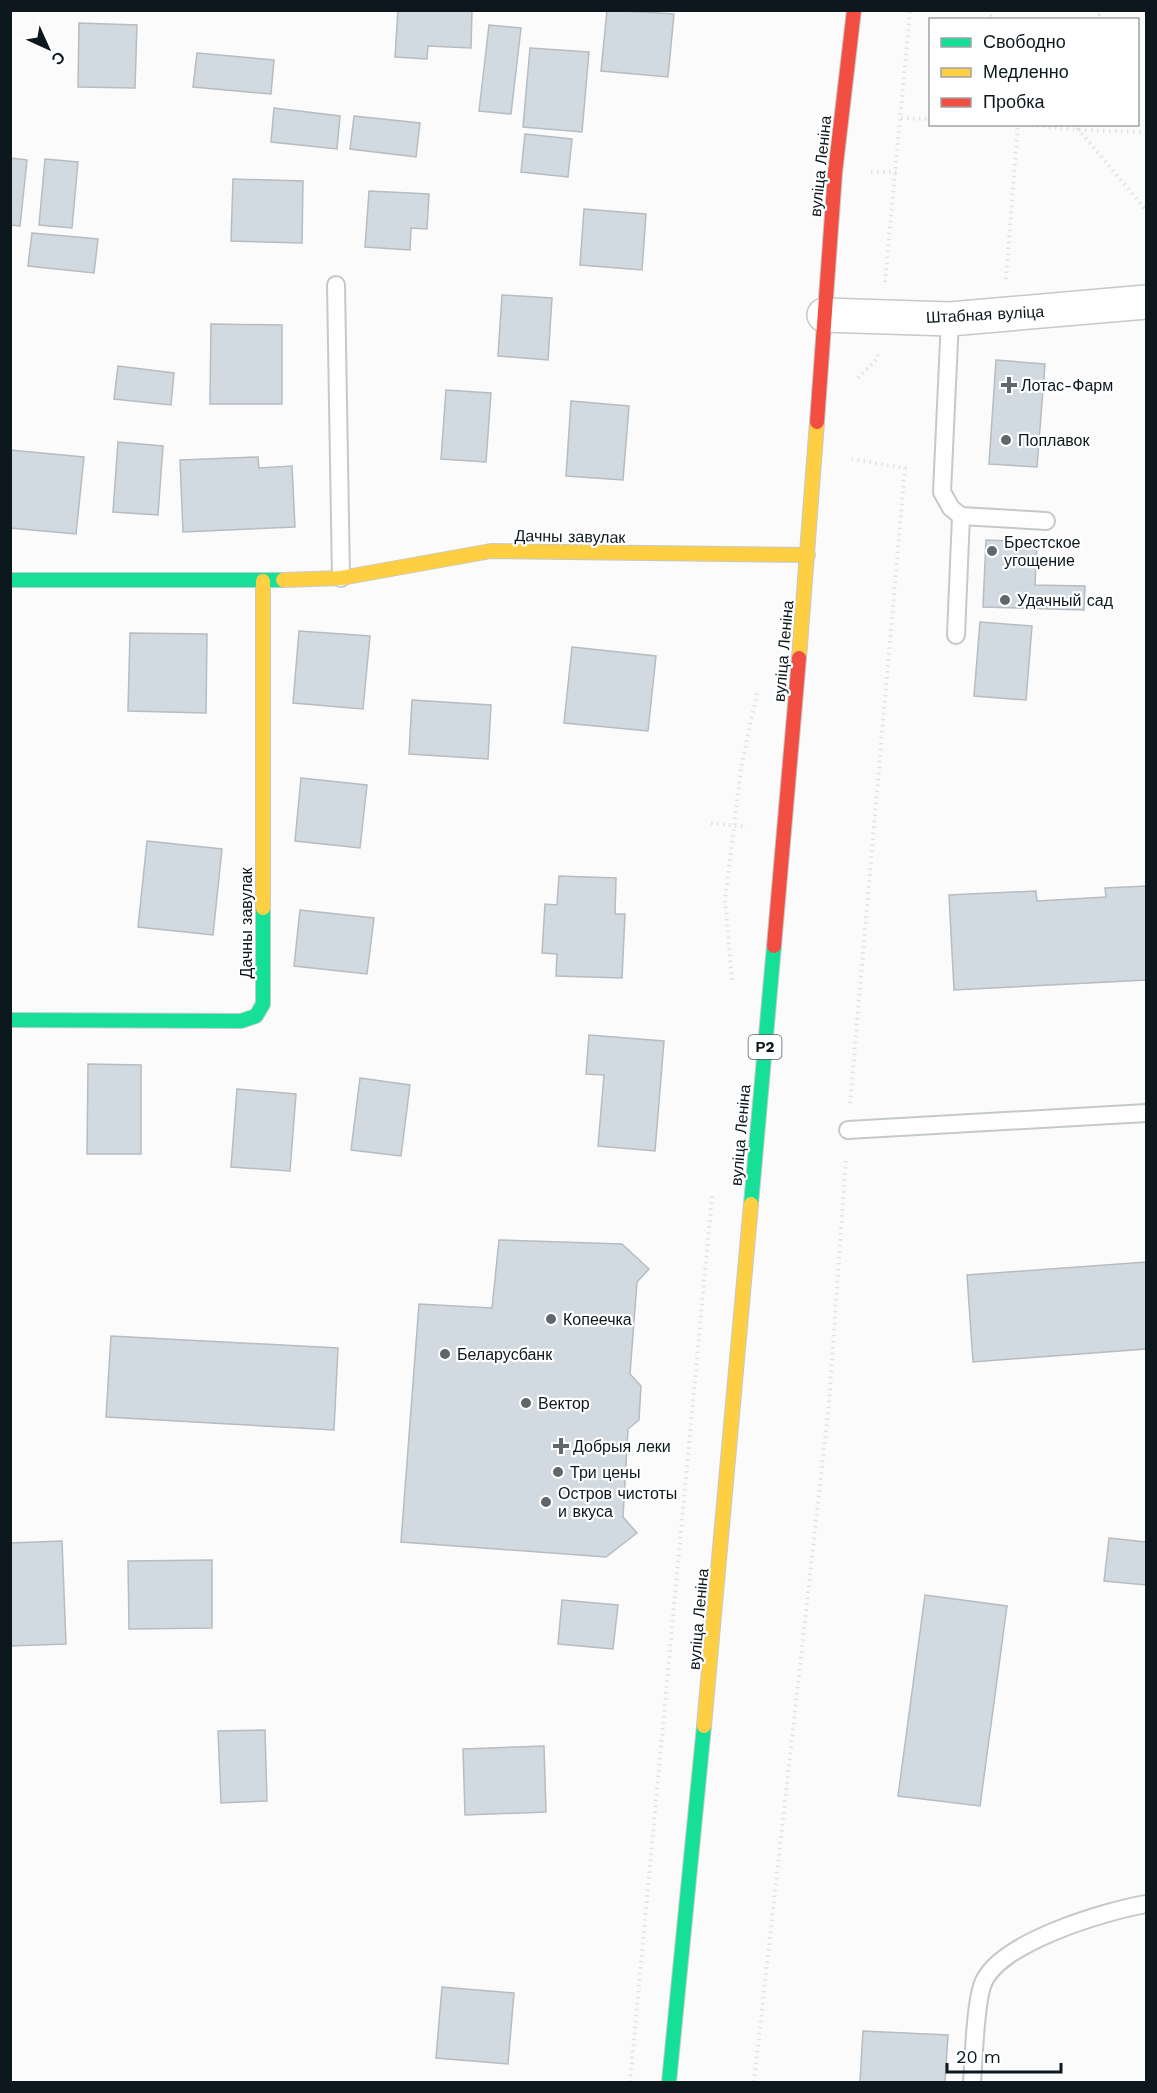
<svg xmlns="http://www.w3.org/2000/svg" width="1157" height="2093" font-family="'Work Sans',sans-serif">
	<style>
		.building { fill: #d1dae0; stroke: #b7bcc0; stroke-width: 1.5 }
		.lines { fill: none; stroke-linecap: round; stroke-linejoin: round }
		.lane-casing { stroke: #c3c9cc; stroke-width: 20 }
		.street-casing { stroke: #c3c9cc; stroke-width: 36 }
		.fast-casing { stroke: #c3c9cc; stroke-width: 16 }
		.slow-casing { stroke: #c3c9cc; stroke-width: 16 }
		.jam-casing { stroke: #c3c9cc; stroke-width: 16 }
		.path { stroke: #e2e2e2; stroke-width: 4; stroke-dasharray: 1.5 4.5; stroke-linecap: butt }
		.lane { stroke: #fefefe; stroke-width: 16 }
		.street { stroke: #fefefe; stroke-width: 33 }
		.fast { stroke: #16e098; stroke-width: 14 }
		.slow { stroke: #ffcf43; stroke-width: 14 }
		.jam { stroke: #f24e42; stroke-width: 14 }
		.poi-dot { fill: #60676b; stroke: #fff; stroke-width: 2 }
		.labels { text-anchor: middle; stroke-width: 4.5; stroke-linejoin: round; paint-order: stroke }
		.shield { fill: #fff; stroke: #555d62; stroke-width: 1.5 }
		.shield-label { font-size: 15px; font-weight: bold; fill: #0c181e }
		.street-label { font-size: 16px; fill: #0c181e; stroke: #fff }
		.poi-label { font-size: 16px; fill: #0c181e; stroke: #fff; text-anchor: start }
	</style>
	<rect width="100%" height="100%" fill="#fbfbfb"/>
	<!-- building -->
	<g class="building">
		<polygon points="398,10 472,10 471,48 428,46 427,59 395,57"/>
		<polygon points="607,10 674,14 668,77 601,71"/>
		<polygon points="79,23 137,25 135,88 78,87"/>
		<polygon points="489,25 521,28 511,114 479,111"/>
		<polygon points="530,48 589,52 582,132 523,127"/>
		<polygon points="197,53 274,60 271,94 193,87"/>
		<polygon points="274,108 340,116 337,149 271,142"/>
		<polygon points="354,116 420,123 416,157 350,149"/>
		<polygon points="525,134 572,139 568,177 521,172"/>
		<polygon points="10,158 27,160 20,226 10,225"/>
		<polygon points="45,159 78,162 72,228 39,225"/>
		<polygon points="233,179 303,181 302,243 231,241"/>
		<polygon points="369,191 429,194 427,229 411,228 410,250 365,247"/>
		<polygon points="584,209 646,214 642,270 580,265"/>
		<polygon points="32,233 98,239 94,273 28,266"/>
		<polygon points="502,295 552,298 548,360 498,356"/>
		<polygon points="211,324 282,325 282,404 210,404"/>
		<polygon points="996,360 1045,364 1037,467 989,464"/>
		<polygon points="118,366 174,373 171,405 114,399"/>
		<polygon points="446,390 491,393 486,462 441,459"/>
		<polygon points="571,401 629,406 623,480 566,476"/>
		<polygon points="118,442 163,446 158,515 113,512"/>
		<polygon points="10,450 84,457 76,534 10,528"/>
		<polygon points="258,457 259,468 292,466 295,527 183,532 180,460"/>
		<polygon points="986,540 1037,542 1035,585 1085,586 1084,610 983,607"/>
		<polygon points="980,622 1032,626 1026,700 974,696"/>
		<polygon points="299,631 370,636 363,709 293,703"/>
		<polygon points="130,633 207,634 206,713 128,711"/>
		<polygon points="572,647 656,656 648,731 564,723"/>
		<polygon points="412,700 491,705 488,759 409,754"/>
		<polygon points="301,778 367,785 360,848 295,841"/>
		<polygon points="147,841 222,849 213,935 138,927"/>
		<polygon points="559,876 616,878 615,914 625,914 622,978 556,976 557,954 542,953 545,904 557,905"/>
		<polygon points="1146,886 1146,980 954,990 949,895 1036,891 1037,901 1106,897 1105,888"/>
		<polygon points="300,910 374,918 367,974 294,966"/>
		<polygon points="589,1035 664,1041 655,1151 598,1146 604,1075 586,1074"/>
		<polygon points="88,1064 141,1065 141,1154 87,1154"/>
		<polygon points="360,1078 410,1085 401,1156 351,1150"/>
		<polygon points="237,1089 296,1094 290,1171 231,1167"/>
		<polygon points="499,1240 622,1244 649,1269 637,1282 630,1374 641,1386 639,1420 628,1429 623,1517 637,1533 606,1557 401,1542 419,1304 492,1308"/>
		<polygon points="1146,1262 1146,1349 973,1362 967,1275"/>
		<polygon points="111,1336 338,1348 334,1430 106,1417"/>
		<polygon points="1109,1538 1146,1542 1146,1585 1104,1581"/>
		<polygon points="62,1541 66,1644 10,1646 10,1543"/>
		<polygon points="212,1560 212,1628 129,1629 128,1561"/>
		<polygon points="925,1595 1007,1606 980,1806 898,1796"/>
		<polygon points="562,1600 618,1605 613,1649 558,1644"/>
		<polygon points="265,1730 267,1801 221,1803 218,1731"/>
		<polygon points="544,1746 546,1812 465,1815 463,1749"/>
		<polygon points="442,1987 514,1993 508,2064 436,2058"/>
		<polygon points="863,2031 948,2035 945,2082 860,2082"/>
	</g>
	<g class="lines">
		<defs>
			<g id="lane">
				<polyline points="336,285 341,578"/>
				<polyline points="950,319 942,492 951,508 961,516 1046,521"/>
				<polyline points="956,635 961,516"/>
				<polyline points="848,1130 1146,1113"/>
				<path d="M972 2082C974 2056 975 2009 982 1986 995 1943 1106 1911 1146 1904"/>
			</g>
			<polyline id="street" points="824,315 950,319 1146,302"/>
			<g id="fast">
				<polyline points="10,580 283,580"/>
				<polyline points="10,1020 241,1021 256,1016 263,1004 263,908"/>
				<polyline points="751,1204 774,946"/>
				<polyline points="669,2082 704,1726"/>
			</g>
			<g id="slow">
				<polyline points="283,580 341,578 491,551 808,555"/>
				<polyline points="263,581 263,908"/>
				<polyline points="799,658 817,422"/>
				<polyline points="704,1726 751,1204"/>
			</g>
			<g id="jam">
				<polyline points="817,422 835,173 854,10"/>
				<polyline points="774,946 799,658"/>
			</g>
		</defs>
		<!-- lane casing -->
		<use href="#lane" class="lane-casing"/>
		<!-- street casing -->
		<use href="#street" class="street-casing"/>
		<!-- fast casing -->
		<use href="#fast" class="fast-casing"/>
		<!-- slow casing -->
		<use href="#slow" class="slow-casing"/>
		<!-- jam casing -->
		<use href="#jam" class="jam-casing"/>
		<!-- path -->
		<g class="path">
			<polyline points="987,10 994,20"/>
			<polyline points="1095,20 1102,11"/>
			<polyline points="901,118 930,119"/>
			<polyline points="1019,124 1078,130 1078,124"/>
			<polyline points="1074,124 1146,210"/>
			<polyline points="1079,130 1146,132"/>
			<polyline points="871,172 897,172"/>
			<polyline points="1006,279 1018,124"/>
			<polyline points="885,282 910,10"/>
			<polyline points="858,378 878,358 878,352"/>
			<polyline points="711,823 747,827"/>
			<polyline points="732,980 725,900 741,768 757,693"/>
			<polyline points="850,1103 905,468 852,459"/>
			<polyline points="630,2082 712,1196"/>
			<polyline points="754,2082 829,1403 846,1158"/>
		</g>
		<!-- lane -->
		<use href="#lane" class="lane"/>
		<!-- street -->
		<use href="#street" class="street"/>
		<!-- fast -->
		<use href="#fast" class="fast"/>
		<!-- slow -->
		<use href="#slow" class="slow"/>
		<!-- jam -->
		<use href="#jam" class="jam"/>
	</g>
	<!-- markers -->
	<g class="poi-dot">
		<path d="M1006 376h6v6h6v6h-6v6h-6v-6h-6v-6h6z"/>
		<circle cx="1006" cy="440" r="6"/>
		<circle cx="992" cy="551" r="6"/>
		<circle cx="1005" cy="600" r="6"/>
		<circle cx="551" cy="1319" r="6"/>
		<circle cx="445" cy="1354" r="6"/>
		<circle cx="526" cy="1403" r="6"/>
		<path d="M558 1437h6v6h6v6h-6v6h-6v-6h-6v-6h6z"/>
		<circle cx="558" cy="1472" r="6"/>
		<circle cx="546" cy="1502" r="6"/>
	</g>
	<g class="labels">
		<!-- shield labels -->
		<rect class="shield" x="748.5" y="1035" width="33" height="24" rx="4.5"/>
		<g class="shield-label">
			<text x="765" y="1052">Р2</text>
		</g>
		<!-- street labels -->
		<g class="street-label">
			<text transform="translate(820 166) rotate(-84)" y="6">вуліца Леніна</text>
			<text transform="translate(985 314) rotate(-3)" y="6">Штабная вуліца</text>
			<text transform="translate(570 536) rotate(1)" y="6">Дачны завулак</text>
			<text transform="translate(783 651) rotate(-85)" y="6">вуліца Леніна</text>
			<text transform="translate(246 923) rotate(-90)" y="6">Дачны завулак</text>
			<text transform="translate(740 1135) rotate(-85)" y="6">вуліца Леніна</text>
			<text transform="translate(698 1619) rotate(-85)" y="6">вуліца Леніна</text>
		</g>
		<!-- poi labels -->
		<g class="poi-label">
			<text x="1021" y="391">Лотас-Фарм</text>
			<text x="1018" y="446">Поплавок</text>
			<text x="1004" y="548">Брестское<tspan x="1004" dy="18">угощение</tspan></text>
			<text x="1017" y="606">Удачный сад</text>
			<text x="563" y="1325">Копеечка</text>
			<text x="457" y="1360">Беларусбанк</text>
			<text x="538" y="1409">Вектор</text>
			<text x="573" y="1452">Добрыя леки</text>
			<text x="570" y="1478">Три цены</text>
			<text x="558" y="1499">Остров чистоты<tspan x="558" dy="18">и вкуса</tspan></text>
		</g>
	</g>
	<!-- border -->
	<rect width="1157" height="2093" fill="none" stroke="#0c181e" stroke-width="24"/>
	<!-- legend -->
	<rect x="929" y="18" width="210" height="108" fill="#ffffff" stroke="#9ea3a5" stroke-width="1.5"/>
	<rect x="941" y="38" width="30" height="9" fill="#16e098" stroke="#9ea3a5" stroke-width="1.5"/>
	<text x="983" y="48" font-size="18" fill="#0c181e">Свободно</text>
	<rect x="941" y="68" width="30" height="9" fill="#ffcf43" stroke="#9ea3a5" stroke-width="1.5"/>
	<text x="983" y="78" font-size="18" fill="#0c181e">Медленно</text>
	<rect x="941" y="98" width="30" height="9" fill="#f24e42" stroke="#9ea3a5" stroke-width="1.5"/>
	<text x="983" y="108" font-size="18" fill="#0c181e">Пробка</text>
	<!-- north arrow -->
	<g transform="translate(48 48) rotate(135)" stroke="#ffffff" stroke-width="4.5" paint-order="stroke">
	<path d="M0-4.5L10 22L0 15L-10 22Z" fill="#0c181e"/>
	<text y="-9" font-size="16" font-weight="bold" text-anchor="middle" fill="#0c181e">С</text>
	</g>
	<!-- scale -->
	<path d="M947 2063v9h114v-9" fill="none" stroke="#0c181e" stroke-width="3"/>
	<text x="956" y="2063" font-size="18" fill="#0c181e" stroke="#ffffff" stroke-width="4.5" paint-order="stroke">20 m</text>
</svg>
